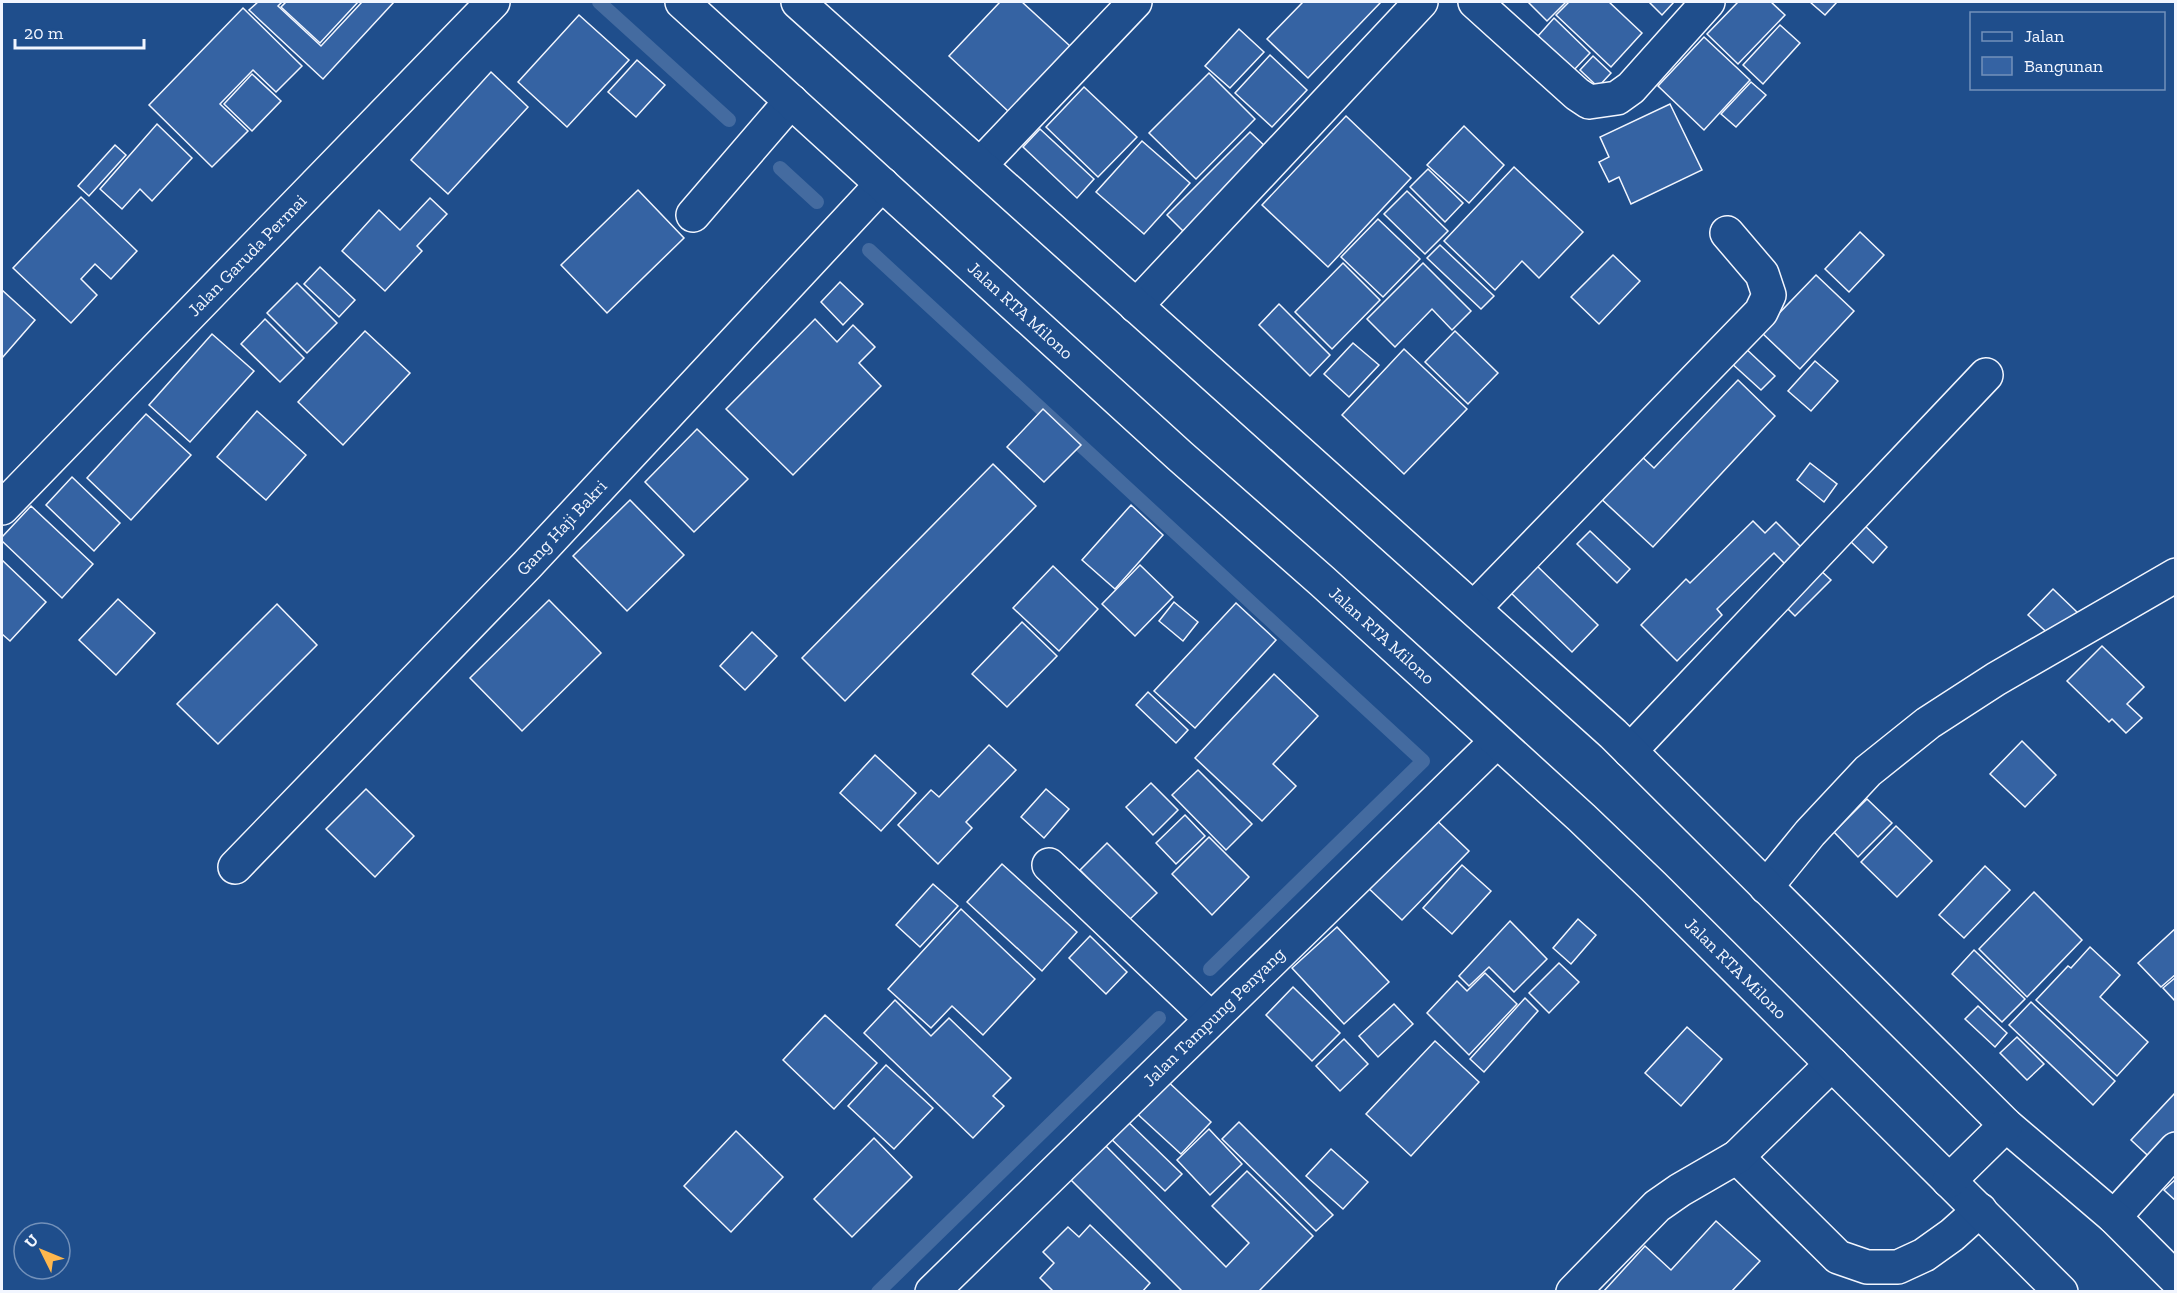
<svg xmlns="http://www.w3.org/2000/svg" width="2177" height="1293" font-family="'Zilla Slab',serif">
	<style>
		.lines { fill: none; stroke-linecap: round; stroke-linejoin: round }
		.stream { stroke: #446ba0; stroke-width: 14 }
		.building { fill: #3563a3; stroke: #f2f6ff; stroke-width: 1.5 }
		.minor-casing { stroke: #f2f6ff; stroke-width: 36 }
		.highway-casing { stroke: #f2f6ff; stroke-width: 36 }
		.minor { stroke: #1f4e8c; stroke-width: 33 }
		.highway { stroke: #1f4e8c; stroke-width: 33 }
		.labels { text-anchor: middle; stroke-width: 4.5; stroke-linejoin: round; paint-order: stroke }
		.street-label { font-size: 18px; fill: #f2f6ff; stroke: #1f4e8c }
	</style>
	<rect width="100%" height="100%" fill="#1f4e8c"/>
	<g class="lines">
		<!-- stream -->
		<g class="stream">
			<polyline points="599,2 729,120"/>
			<polyline points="780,168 817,202"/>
			<polyline points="869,250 1423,761 1210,969"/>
			<polyline points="878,1292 1159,1018"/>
		</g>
	</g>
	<!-- building -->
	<g class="building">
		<polygon points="258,2 282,2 278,6 321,46 362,2 394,2 323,79 249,10"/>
		<polygon points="286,2 358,2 320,43 281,7"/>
		<polygon points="1000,2 1022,2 1070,46 1009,112 949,56"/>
		<polygon points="1303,2 1381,2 1308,78 1267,39"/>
		<polygon points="1528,2 1566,2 1547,21"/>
		<polygon points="1569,2 1609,2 1642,33 1611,67 1556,15"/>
		<polygon points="1649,2 1674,2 1662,15"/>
		<polygon points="1738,2 1771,2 1785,15 1738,64 1707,34"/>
		<polygon points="1810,2 1837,2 1825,15"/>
		<polygon points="243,8 302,66 276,92 253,70 220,104 248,131 212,167 149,105"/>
		<polygon points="579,15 629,60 567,127 518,82"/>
		<polygon points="1554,18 1590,53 1573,71 1538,36"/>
		<polygon points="1780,25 1800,43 1763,84 1743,65"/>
		<polygon points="1239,29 1264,52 1230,88 1205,66"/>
		<polygon points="1704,37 1750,80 1704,130 1658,86"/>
		<polygon points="1270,55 1307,90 1272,127 1235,93"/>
		<polygon points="1593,56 1611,73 1598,87 1580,70"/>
		<polygon points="637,60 665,85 636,117 608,92"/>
		<polygon points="491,72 528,107 448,194 411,160"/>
		<polygon points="1209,73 1255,119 1196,179 1149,133"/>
		<polygon points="252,74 281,101 252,131 224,104"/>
		<polygon points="1751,82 1766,95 1736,127 1721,114"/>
		<polygon points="1084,87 1137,137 1098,177 1046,127"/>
		<polygon points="1670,104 1702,170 1631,204 1619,177 1609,182 1599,162 1609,157 1600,137"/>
		<polygon points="1346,116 1411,178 1328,267 1262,205"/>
		<polygon points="157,124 192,158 152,201 140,189 122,209 100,189"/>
		<polygon points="1464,126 1504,165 1469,203 1427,165"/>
		<polygon points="1040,129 1094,179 1077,198 1023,147"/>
		<polygon points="1250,132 1267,148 1184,232 1167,215"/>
		<polygon points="1142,141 1190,183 1144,234 1096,192"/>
		<polygon points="115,145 126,155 89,196 78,186"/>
		<polygon points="1514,167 1583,232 1539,278 1522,261 1495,290 1444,241"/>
		<polygon points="1428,169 1463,203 1445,222 1410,187"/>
		<polygon points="638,190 684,238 607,313 561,265"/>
		<polygon points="1407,191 1448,231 1425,254 1384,214"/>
		<polygon points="81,197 137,251 111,279 95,264 81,279 97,295 71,323 13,268"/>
		<polygon points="430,198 447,214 417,246 422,251 385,291 342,251 379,210 400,230"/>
		<polygon points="1378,219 1420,259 1383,297 1341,257"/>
		<polygon points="1860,232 1884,255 1849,292 1825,269"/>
		<polygon points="1440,245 1494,296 1481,309 1427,258"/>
		<polygon points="1613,255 1640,281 1599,324 1571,297"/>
		<polygon points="1343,263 1380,300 1332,349 1295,312"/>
		<polygon points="1423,263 1471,311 1452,330 1432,309 1395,347 1367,319"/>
		<polygon points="320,267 355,300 339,317 304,284"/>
		<polygon points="1816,275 1854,311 1800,369 1761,332"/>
		<polygon points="840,282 863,304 843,325 821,302"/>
		<polygon points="297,283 337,323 307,353 267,313"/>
		<polygon points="2,290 35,320 2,358"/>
		<polygon points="1279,304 1330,355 1310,376 1259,325"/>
		<polygon points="265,319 304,358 280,382 241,344"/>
		<polygon points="815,319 837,342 853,325 875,347 859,363 881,386 793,475 726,409"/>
		<polygon points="365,331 410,373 343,445 298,402"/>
		<polygon points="1455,331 1498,373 1468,404 1425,362"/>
		<polygon points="212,334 254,371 190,442 149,405"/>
		<polygon points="1353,343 1379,365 1349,397 1324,374"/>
		<polygon points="1743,346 1775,376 1761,390 1729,361"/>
		<polygon points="1404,349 1467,409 1404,474 1342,415"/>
		<polygon points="1815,361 1838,381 1811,411 1788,391"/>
		<polygon points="1738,380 1775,416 1653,547 1597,495 1637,452 1654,468"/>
		<polygon points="1043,409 1081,445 1044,482 1007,447"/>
		<polygon points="257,411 306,455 266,500 217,457"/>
		<polygon points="146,414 191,455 131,520 87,478"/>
		<polygon points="697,429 748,479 694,532 645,482"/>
		<polygon points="1810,463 1837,484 1824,502 1797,480"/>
		<polygon points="993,464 1036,506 845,701 802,658"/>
		<polygon points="72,477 120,523 94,551 46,505"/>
		<polygon points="630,500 684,555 627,611 573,556"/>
		<polygon points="1131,505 1163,535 1115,589 1082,560"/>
		<polygon points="31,506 93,564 62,598 2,541 2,537"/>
		<polygon points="1753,521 1765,533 1776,522 1802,548 1785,564 1774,553 1717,609 1722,615 1677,661 1641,625 1686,579 1690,583"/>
		<polygon points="1862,523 1887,547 1873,563 1848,539"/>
		<polygon points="1590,531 1630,569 1617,583 1577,544"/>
		<polygon points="2,560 46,602 10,641 2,634"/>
		<polygon points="1535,564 1598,625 1572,652 1509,591"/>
		<polygon points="1140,565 1173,597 1135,636 1102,604"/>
		<polygon points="1053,566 1098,609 1059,651 1013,608"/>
		<polygon points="1819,569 1831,580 1795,616 1784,605"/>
		<polygon points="2053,589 2078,613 2054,639 2028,615"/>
		<polygon points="118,599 155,633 116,675 79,640"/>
		<polygon points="549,600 601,653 522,731 470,678"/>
		<polygon points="1174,602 1198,622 1183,641 1159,621"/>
		<polygon points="1236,603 1276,640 1195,728 1154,691"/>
		<polygon points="277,604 317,645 218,744 177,704"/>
		<polygon points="1022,622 1057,656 1007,707 972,674"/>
		<polygon points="752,632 777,656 745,690 720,666"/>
		<polygon points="2102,646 2144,687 2127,704 2142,718 2126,733 2112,719 2109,722 2067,681"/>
		<polygon points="1274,674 1318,716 1273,764 1296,786 1262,821 1195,758"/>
		<polygon points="1148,692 1188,730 1176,743 1136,705"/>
		<polygon points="2022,741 2056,775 2025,807 1990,774"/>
		<polygon points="989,745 1016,770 966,822 972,828 938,864 898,825 931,790 939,797"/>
		<polygon points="875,755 916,793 881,831 840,793"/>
		<polygon points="1198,770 1252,824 1226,850 1172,795"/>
		<polygon points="1151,783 1178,810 1153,835 1126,807"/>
		<polygon points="366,789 414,836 375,877 326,829"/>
		<polygon points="1046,789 1069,809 1044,838 1021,817"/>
		<polygon points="1867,799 1892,823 1858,857 1834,832"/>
		<polygon points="1430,814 1469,851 1402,920 1363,883"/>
		<polygon points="1185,815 1205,836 1176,864 1156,843"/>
		<polygon points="1896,826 1932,861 1897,897 1861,862"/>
		<polygon points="1209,837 1249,877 1212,915 1172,874"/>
		<polygon points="1107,843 1157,893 1129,920 1080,870"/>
		<polygon points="1002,864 1077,932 1042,971 967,902"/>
		<polygon points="1462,865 1491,891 1452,934 1423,908"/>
		<polygon points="1985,866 2010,890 1964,938 1939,915"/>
		<polygon points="933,884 958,906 920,947 896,925"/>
		<polygon points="2034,892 2082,940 2027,997 1979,949"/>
		<polygon points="961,909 1035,979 983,1035 952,1006 931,1028 888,989"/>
		<polygon points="1578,919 1596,935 1571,964 1553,948"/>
		<polygon points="1510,921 1547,959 1514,992 1489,967 1469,986 1459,976"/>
		<polygon points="1337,927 1389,982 1344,1024 1292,968"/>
		<polygon points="2176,928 2176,974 2161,987 2138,963"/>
		<polygon points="1090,936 1127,972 1106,994 1069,958"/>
		<polygon points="2090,947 2120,975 2100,997 2148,1042 2117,1076 2036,1000 2068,966 2071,968"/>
		<polygon points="1974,950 2025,999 2002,1022 1952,974"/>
		<polygon points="1559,963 1579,982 1549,1013 1529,993"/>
		<polygon points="1485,973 1517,1004 1469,1055 1427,1013 1457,981 1467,991"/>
		<polygon points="2176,977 2176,1002 2163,988"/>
		<polygon points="1293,987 1340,1033 1312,1061 1266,1015"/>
		<polygon points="1525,998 1538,1011 1484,1072 1470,1059"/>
		<polygon points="895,1000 931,1036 949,1018 1011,1078 993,1096 1004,1106 973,1138 864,1033"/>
		<polygon points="2031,1002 2115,1081 2093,1105 2009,1025"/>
		<polygon points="1394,1004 1413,1024 1378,1057 1359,1036"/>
		<polygon points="1978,1006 2007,1033 1995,1047 1965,1019"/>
		<polygon points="825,1015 877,1063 834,1109 783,1060"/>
		<polygon points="1687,1027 1722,1059 1681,1106 1645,1073"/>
		<polygon points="2017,1037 2044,1064 2027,1080 2000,1053"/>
		<polygon points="1344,1039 1368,1064 1340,1091 1316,1066"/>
		<polygon points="1435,1041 1479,1082 1411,1156 1366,1114"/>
		<polygon points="886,1065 933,1108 894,1149 848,1106"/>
		<polygon points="1163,1077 1211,1122 1181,1154 1133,1110"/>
		<polygon points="2176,1092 2176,1147 2158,1165 2131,1140"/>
		<polygon points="1122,1116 1182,1174 1165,1191 1105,1133"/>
		<polygon points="1239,1122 1333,1215 1316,1231 1222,1139"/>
		<polygon points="1209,1129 1242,1164 1210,1195 1177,1160"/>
		<polygon points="736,1131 783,1177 731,1232 684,1186"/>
		<polygon points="1097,1137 1226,1267 1249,1243 1212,1206 1247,1171 1313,1236 1258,1292 1183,1292 1063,1172"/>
		<polygon points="874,1138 912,1177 852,1237 814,1199"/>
		<polygon points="1331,1149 1368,1182 1343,1209 1306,1176"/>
		<polygon points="2176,1179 2176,1201 2164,1190"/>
		<polygon points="1716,1221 1760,1261 1731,1292 1603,1292 1645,1246 1671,1270"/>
		<polygon points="1090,1225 1150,1283 1142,1292 1054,1292 1040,1278 1054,1263 1043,1252 1068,1227 1079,1237"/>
	</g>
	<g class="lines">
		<defs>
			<g id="minor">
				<polyline points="1475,2 1577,94 1589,102 1617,98 1631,88 1708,2"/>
				<polyline points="980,165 1135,2"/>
				<polyline points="693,215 791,101"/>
				<polyline points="1136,306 1421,2"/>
				<path id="s1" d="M2 508 493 2"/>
				<polyline points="1474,608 1761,312 1769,295 1762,274 1727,233"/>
				<polyline points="1630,751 1986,375"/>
				<polyline points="1049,865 1210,1018"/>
				<path id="s2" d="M235 867 527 565 882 184"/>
				<polyline points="1766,887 1810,833 1868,771 1928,723 1996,679 2176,575"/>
				<polyline points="1737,1157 1838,1257 1867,1267 1898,1267 1924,1255 1952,1235 1980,1210"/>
				<polyline points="2114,1217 2176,1149"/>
				<path id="s3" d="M932 1292 1497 741"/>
				<polyline points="1573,1292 1657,1206 1680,1190 1737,1157 1832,1064"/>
			</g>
			<g id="highway">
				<path id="s4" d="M682 2 1180 456 1322 581 1582 818 1653 886 2061 1292"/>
				<polyline points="798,2 1613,734 2006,1125 2114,1217 2176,1279"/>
				<polyline points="1949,1181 2006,1125"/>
			</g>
		</defs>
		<!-- minor casing -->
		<use href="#minor" class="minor-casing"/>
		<!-- highway casing -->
		<use href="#highway" class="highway-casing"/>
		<!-- minor -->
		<use href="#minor" class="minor"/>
		<!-- highway -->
		<use href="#highway" class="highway"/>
	</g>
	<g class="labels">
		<!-- street labels -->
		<g class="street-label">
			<text dy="6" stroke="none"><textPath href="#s1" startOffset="352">Jalan Garuda Permai</textPath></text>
			<text dy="6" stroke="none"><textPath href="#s4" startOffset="458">Jalan RTA Milono</textPath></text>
			<text dy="6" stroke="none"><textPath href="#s2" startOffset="471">Gang Haji Bakri</textPath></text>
			<text dy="6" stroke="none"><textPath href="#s4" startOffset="944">Jalan RTA Milono</textPath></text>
			<text dy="6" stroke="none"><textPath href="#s4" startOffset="1430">Jalan RTA Milono</textPath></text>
			<text dy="6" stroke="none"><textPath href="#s3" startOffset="394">Jalan Tampung Penyang</textPath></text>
		</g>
	</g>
	<!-- border -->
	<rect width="2177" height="1293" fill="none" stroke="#f2f6ff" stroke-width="6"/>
	<!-- legend -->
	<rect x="1970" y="12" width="195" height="78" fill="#1f4e8c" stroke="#7391ba" stroke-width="1.5"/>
	<rect x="1982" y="32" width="30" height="9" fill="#1f4e8c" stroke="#7391ba" stroke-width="1.5"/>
	<text x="2024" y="42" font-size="18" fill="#f2f6ff">Jalan</text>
	<rect x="1982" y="57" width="30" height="18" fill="#3563a3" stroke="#7391ba" stroke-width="1.5"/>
	<text x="2024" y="72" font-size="18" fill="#f2f6ff">Bangunan</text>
	<!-- north arrow -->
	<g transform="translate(42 1251) rotate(313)"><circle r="28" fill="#1f4e8c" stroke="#7391ba" stroke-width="1.5"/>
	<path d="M0-4.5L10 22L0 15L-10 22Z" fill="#ffb74d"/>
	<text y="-9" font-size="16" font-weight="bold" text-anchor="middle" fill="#f2f6ff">U</text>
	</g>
	<!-- scale -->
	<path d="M15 39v9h129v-9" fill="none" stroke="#f2f6ff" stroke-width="3"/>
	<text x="24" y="39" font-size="18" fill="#f2f6ff" stroke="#1f4e8c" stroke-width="4.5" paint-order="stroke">20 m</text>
</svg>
